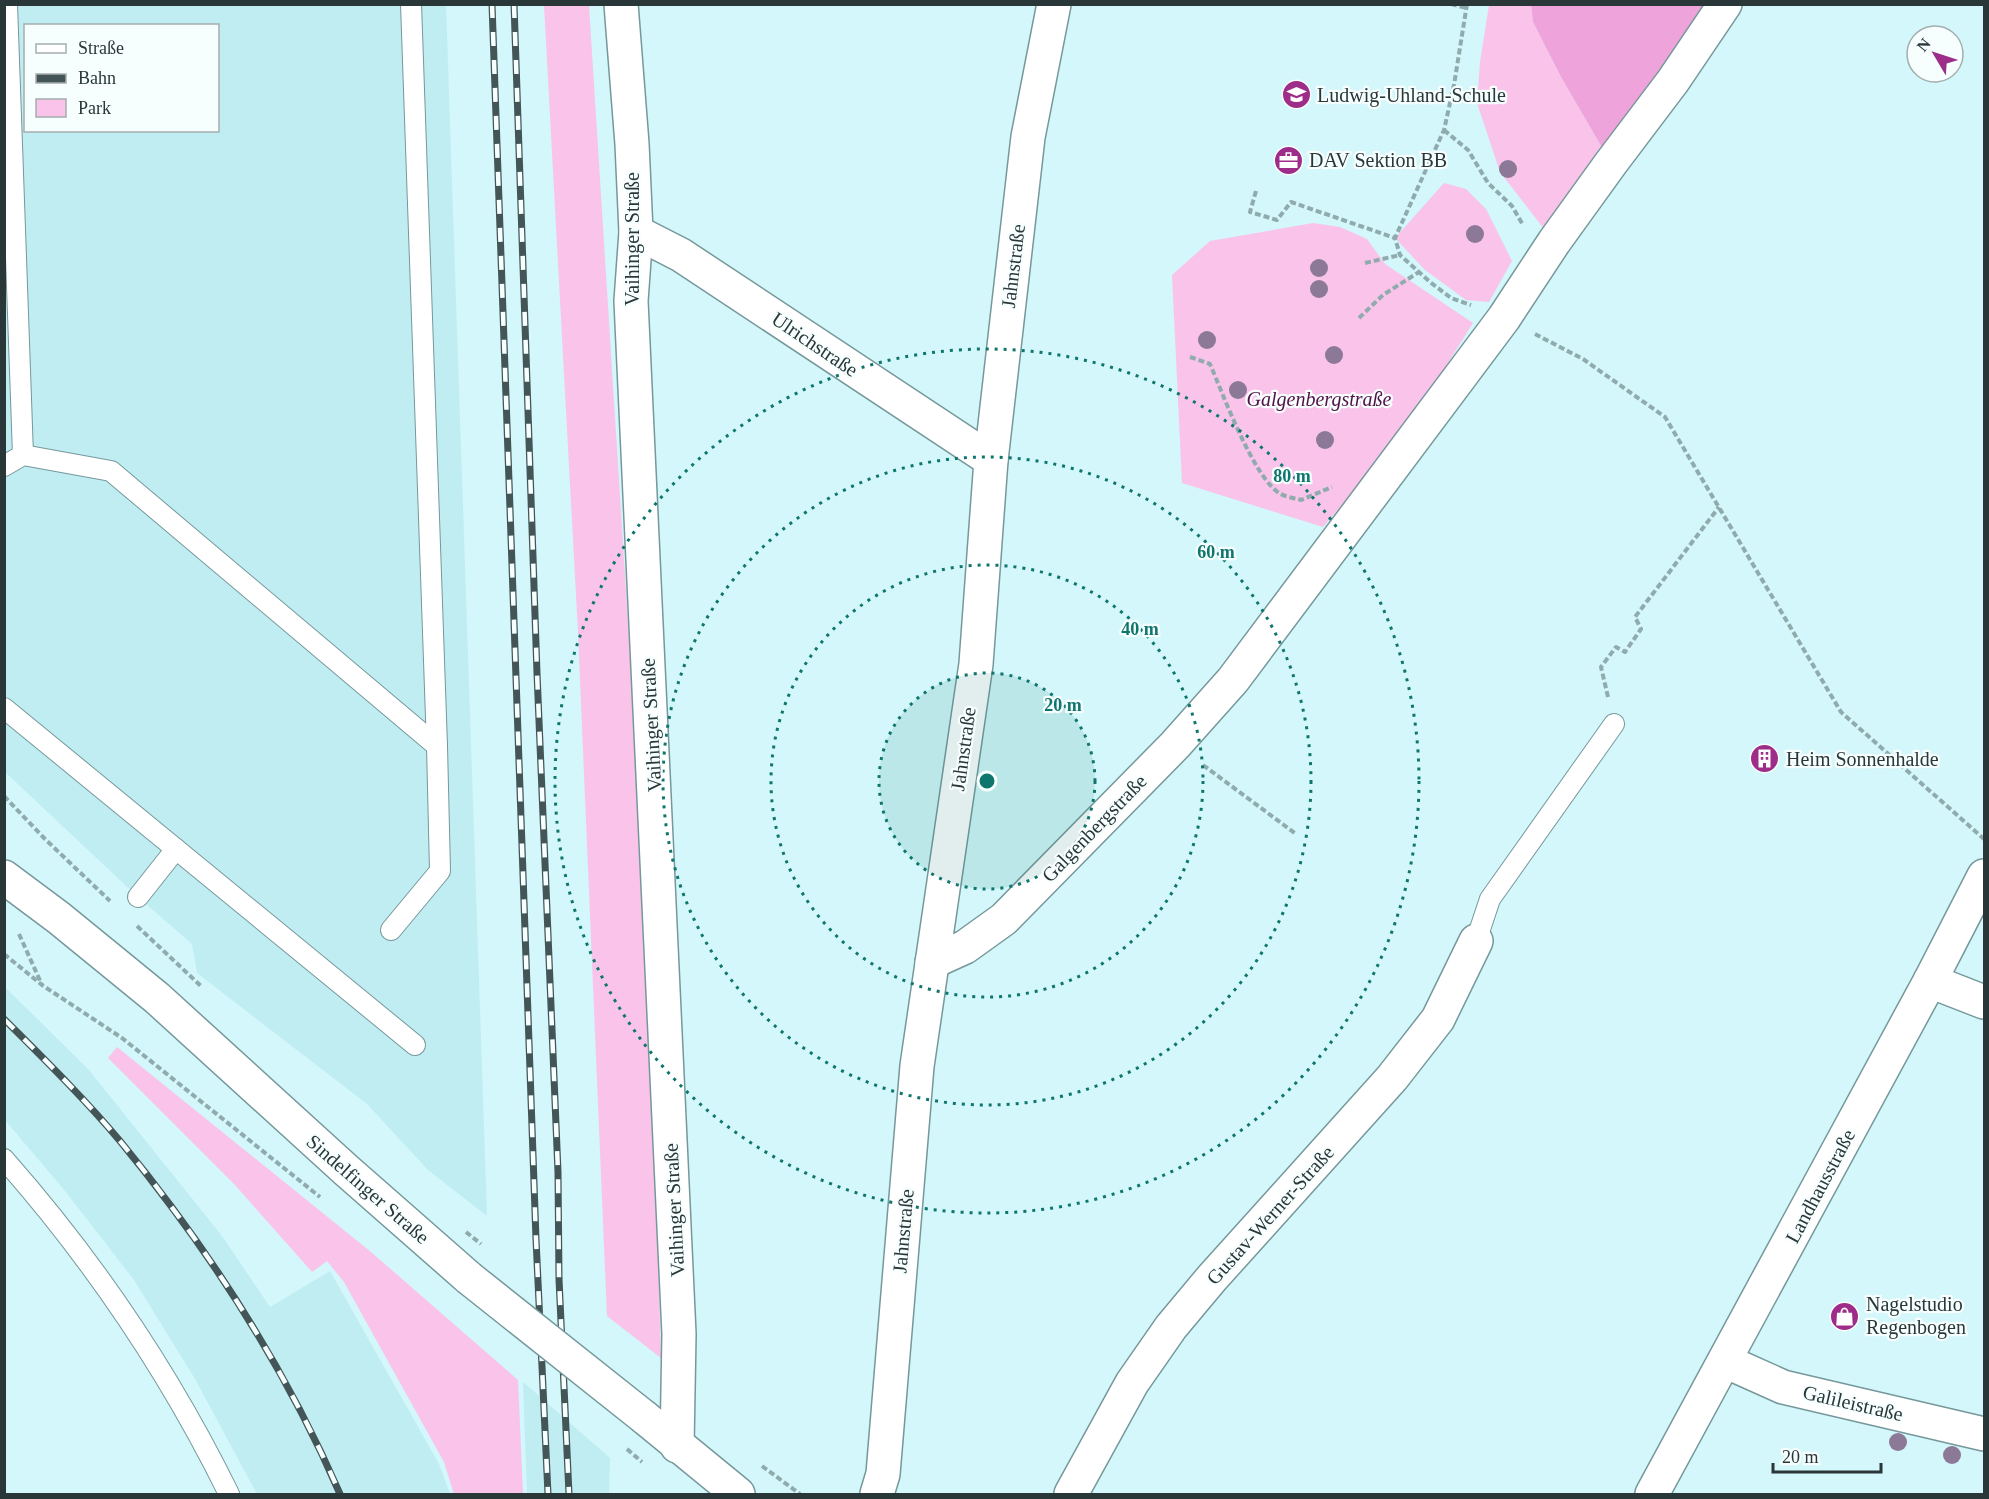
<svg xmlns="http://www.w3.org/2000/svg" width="1989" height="1499" font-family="'Times New Roman',serif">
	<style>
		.built { fill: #c0edf2; fill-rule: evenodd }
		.green { fill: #fac3ea }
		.forest { fill: #eea3db }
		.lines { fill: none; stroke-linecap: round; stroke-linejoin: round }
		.lane-casing { stroke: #76989b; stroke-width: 22 }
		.street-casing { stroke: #76989b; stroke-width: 36 }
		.secondary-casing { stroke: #76989b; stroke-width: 36 }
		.path { stroke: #90abad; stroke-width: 4; stroke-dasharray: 6 3; stroke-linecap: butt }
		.lane { stroke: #fff; stroke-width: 20 }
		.street { stroke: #fff; stroke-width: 33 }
		.secondary { stroke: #fff; stroke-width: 33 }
		.rail-casing { stroke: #435557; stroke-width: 7 }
		.rail { stroke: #f7fefe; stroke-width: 4.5; stroke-dasharray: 14; stroke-linecap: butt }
		.secondary-bridge-casing { stroke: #76989b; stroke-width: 36; stroke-linecap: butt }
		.path-bridge { stroke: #90abad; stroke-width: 4; stroke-dasharray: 6 3; stroke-linecap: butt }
		.secondary-bridge { stroke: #fff; stroke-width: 33 }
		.tree { fill: #8c7897 }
		.ring { fill: none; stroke: #0f766e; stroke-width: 3; stroke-dasharray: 3 6 }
		.labels { text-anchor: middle; stroke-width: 4.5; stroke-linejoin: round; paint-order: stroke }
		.poi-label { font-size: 20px; fill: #293739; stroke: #f7fefe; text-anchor: start }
		.street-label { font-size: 20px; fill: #293739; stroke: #f7fefe }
		.park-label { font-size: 20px; font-style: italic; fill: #521146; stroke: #f7fefe }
		.centre { fill: #0f766e; stroke: #f7fefe; stroke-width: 3 }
		.ring-label { font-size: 18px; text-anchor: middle; font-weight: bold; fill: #0f766e; stroke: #f7fefe; stroke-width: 4.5; stroke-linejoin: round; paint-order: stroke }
	</style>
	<rect width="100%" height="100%" fill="#d3f7fa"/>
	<!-- built -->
	<g class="built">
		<path d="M4 5H446L487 1216 428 1170 367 1104 197 973 192 944 138 897 5 772ZM26 26H218V130H26Z"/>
		<polygon points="4,986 89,1070 222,1236 270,1307 330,1271 439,1464 450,1494 257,1494 195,1379 134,1280 65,1191 5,1120"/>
		<polygon points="523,1382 610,1458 609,1494 527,1494"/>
	</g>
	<!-- green -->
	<g class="green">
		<polygon points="544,5 589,5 650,971 661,1358 607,1316 578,632"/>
		<polygon points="1489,5 1531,5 1533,22 1561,77 1611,163 1554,242 1500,172 1477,103 1480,62"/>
		<polygon points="1444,183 1466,189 1486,209 1512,261 1489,302 1466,300 1425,270 1395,238"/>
		<polygon points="1313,223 1340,227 1367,239 1385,264 1473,323 1402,436 1323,527 1182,483 1172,275 1210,241"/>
		<polygon points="117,1047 371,1252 518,1380 523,1494 454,1494 444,1462 344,1282 327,1261 312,1272 234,1184 108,1058"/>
	</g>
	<!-- forest -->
	<polygon class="forest" points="1531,5 1725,5 1611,163 1561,77 1533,22"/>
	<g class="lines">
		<defs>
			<g id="lane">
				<polyline points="7,4 23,455"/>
				<polyline points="4,466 23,455 111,471 437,746 411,4"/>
				<polyline points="4,708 415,1045"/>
				<polyline points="138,897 176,849"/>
				<polyline points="391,930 440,871 437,746"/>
				<polyline points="1476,941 1490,899 1614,724"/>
				<path d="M4 1159C93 1260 170 1374 229 1494"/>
			</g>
			<g id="street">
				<polyline points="621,4 632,144 636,232 631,301 679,1334 677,1446"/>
				<polyline points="636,232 681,255 991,460"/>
				<polyline points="932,962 965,947 1004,919 1175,745 1233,680 1504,318 1554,242 1611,163 1673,81 1725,4"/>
				<polyline points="1930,981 1984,1002"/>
				<polyline points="1725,1361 1783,1387 1984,1434"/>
				<polyline points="877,1494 883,1474 917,1066 976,664 991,460 1028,137 1054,4"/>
				<polyline points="1071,1494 1132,1383 1171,1327 1212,1278 1392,1078 1438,1019 1476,941"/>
				<polyline points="1652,1494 1930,981 1984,876"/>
			</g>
			<g id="secondary">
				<polyline points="4,877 59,918 157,998 346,1170 469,1278"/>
				<polyline points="644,1417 738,1494"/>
			</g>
		</defs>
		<!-- lane casing -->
		<use href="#lane" class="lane-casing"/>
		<!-- street casing -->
		<use href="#street" class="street-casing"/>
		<!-- secondary casing -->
		<use href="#secondary" class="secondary-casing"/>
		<!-- path -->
		<g class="path">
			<polyline points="1451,4 1466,8"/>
			<polyline points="1467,4 1454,85 1444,130 1395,238 1400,255 1430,282 1451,298 1471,305"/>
			<polyline points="1444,130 1468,150 1488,183 1512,206 1523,225"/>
			<polyline points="1256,191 1250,212 1277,220 1291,202 1395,238"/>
			<polyline points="1365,263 1400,255"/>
			<polyline points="1359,318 1383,295 1419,272"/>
			<polyline points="1535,334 1583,359 1665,417 1841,712 1984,839"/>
			<path d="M1190 357 1210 364C1223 394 1253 476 1279 493 1285 497 1294 498 1301 500L1332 487"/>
			<polyline points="1608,697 1601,667 1616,647 1625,652 1641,629 1635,617 1719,507"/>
			<polyline points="1203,765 1296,834"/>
			<polyline points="4,796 45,839 110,901"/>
			<polyline points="137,926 202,987"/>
			<polyline points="19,934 42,985"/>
			<polyline points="4,954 42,985 122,1038 320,1197"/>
			<polyline points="762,1466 800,1494"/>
		</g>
		<!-- lane -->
		<use href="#lane" class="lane"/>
		<!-- street -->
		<use href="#street" class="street"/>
		<!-- secondary -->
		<use href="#secondary" class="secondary"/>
		<defs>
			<g id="rail">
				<polyline points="492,4 536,1239 548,1494"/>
				<polyline points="514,4 537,673 558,1172 559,1279 569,1494"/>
				<path d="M4 1019C44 1059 84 1098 120 1141 208 1248 285 1367 340 1494"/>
			</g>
		</defs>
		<!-- rail casing -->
		<use href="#rail" class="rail-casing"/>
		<!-- rail -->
		<use href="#rail" class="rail"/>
		<defs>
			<polyline id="secondary-bridge" points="469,1278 644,1417"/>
		</defs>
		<!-- secondary-bridge casing -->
		<use href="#secondary-bridge" class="secondary-bridge-casing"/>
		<!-- path-bridge -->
		<g class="path-bridge">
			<polyline points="466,1232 481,1244"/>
			<polyline points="627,1449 642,1462"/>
		</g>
		<!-- secondary-bridge -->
		<use href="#secondary-bridge" class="secondary-bridge"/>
	</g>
	<!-- trees -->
	<g class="tree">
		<circle cx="1508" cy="169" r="9"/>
		<circle cx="1475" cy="234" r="9"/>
		<circle cx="1319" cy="268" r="9"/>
		<circle cx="1319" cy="289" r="9"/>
		<circle cx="1207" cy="340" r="9"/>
		<circle cx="1334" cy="355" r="9"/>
		<circle cx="1238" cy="390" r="9"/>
		<circle cx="1325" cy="440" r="9"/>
		<circle cx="1898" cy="1442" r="9"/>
		<circle cx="1952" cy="1455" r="9"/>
	</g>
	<!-- distance rings -->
	<circle cx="987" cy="781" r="108" fill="#0f766e" fill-opacity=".12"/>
	<g class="ring">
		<circle cx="987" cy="781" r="108"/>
		<circle cx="987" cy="781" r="216"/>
		<circle cx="987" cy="781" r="324"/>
		<circle cx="987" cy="781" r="432"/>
	</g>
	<!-- icons -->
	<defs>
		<symbol id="school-disc" viewBox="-11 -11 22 22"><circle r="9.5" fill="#9e2c89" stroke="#f7fefe"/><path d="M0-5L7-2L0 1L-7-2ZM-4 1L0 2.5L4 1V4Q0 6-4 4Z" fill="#fff"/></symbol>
		<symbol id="office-disc" viewBox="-11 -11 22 22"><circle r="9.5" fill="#9e2c89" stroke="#f7fefe"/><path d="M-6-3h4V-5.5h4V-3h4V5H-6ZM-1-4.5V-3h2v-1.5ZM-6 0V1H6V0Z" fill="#fff"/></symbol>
		<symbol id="building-disc" viewBox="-11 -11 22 22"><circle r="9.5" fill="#9e2c89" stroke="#f7fefe"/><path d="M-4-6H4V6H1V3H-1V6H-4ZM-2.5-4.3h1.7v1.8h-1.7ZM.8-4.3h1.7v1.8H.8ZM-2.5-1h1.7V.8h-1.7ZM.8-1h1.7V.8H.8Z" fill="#fff"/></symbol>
		<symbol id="shop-disc" viewBox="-11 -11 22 22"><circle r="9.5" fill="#9e2c89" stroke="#f7fefe"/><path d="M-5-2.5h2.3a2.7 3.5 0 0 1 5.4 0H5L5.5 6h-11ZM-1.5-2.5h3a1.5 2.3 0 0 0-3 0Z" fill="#fff"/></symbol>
	</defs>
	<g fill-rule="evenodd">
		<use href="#school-disc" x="1280" y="78" width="33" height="33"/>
		<use href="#office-disc" x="1272" y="144" width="33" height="33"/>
		<use href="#building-disc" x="1748" y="742" width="33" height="33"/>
		<use href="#shop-disc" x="1828" y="1300" width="33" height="33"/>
	</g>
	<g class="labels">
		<!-- poi labels -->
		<g class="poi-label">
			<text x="1317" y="102">Ludwig-Uhland-Schule</text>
			<text x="1309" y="167">DAV Sektion BB</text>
			<text x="1786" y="766">Heim Sonnenhalde</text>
			<text x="1866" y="1311">Nagelstudio<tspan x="1866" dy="23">Regenbogen</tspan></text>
		</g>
		<!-- street labels -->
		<g class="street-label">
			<text transform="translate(632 239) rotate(-90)" y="7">Vaihinger Straße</text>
			<text transform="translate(1013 266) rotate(-83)" y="7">Jahnstraße</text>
			<text transform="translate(815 344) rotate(34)" y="7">Ulrichstraße</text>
			<text transform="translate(651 725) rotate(-93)" y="7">Vaihinger Straße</text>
			<text transform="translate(963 749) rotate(-82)" y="7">Jahnstraße</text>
			<text transform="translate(1094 828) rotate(-46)" y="7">Galgenbergstraße</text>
			<text transform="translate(1820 1186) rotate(-62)" y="7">Landhausstraße</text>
			<text transform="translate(368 1189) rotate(41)" y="7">Sindelfinger Straße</text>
			<text transform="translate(674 1210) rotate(-93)" y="7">Vaihinger Straße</text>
			<text transform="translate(1270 1215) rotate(-48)" y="7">Gustav-Werner-Straße</text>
			<text transform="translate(903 1231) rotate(-85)" y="7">Jahnstraße</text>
			<text transform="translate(1853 1403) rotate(13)" y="7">Galileistraße</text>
		</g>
		<!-- park labels -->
		<g class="park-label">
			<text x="1319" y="406">Galgenbergstraße</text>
		</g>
	</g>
	<circle cx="987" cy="781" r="9" class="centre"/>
	<g class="ring-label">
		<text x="1292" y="482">80 m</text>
		<text x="1216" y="558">60 m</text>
		<text x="1140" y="635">40 m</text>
		<text x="1063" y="711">20 m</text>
	</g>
	<!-- border -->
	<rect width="1989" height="1499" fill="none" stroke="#293739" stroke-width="12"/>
	<!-- legend -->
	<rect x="24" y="24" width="195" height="108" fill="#f7fefe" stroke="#a5aeaf" stroke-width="1.5"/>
	<rect x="36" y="44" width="30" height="9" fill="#ffffff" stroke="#a5aeaf" stroke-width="1.5"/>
	<text x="78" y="54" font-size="18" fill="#293739">Straße</text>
	<rect x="36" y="74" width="30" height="9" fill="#435557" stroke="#a5aeaf" stroke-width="1.5"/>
	<text x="78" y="84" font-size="18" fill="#293739">Bahn</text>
	<rect x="36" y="99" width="30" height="18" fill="#fac3ea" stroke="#a5aeaf" stroke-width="1.5"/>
	<text x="78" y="114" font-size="18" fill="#293739">Park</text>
	<!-- north arrow -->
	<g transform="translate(1935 54) rotate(309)"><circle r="28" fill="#f7fefe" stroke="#a5aeaf" stroke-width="1.5"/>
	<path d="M0-4.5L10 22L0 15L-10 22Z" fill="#9e2c89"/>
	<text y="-9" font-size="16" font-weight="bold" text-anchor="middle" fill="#293739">N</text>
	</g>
	<!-- scale -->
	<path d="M1773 1463v9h108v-9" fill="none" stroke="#293739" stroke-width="3"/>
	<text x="1782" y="1463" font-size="18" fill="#293739" stroke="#f7fefe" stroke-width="4.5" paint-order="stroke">20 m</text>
</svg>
